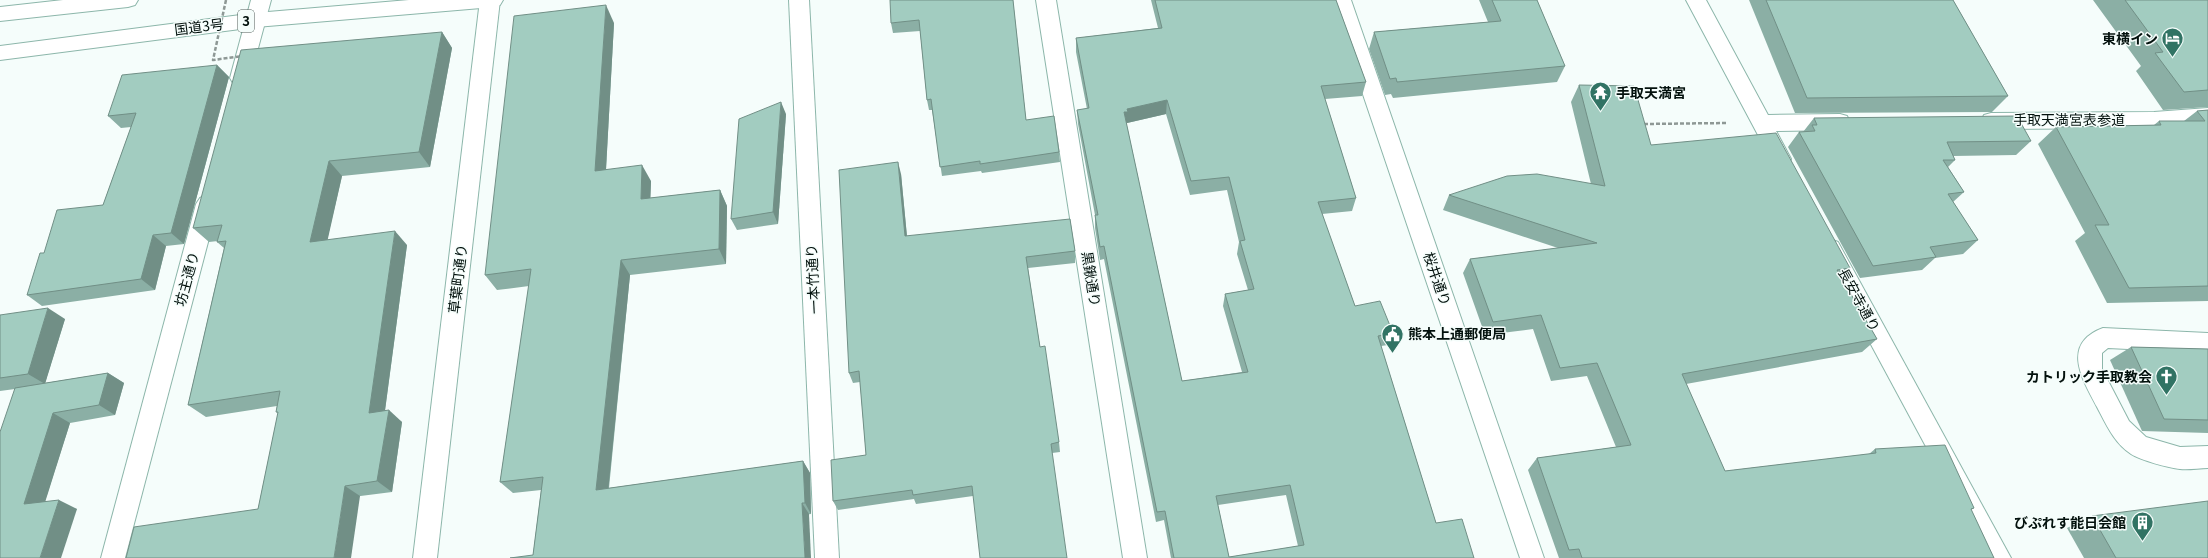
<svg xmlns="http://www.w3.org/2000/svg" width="2208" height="558" font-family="Georgia,'Noto Sans JP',serif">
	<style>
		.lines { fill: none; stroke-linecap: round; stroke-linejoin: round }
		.minor-casing { stroke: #8cb6aa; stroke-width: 2 }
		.highway-casing { stroke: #8cb6aa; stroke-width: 2 }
		.path { stroke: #8e9895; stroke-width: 2.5; stroke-dasharray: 4 2; stroke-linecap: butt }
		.minor { fill: #fff; fill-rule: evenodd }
		.highway { fill: #fff; fill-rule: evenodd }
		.path-bridge { stroke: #8e9895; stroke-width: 2.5; stroke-dasharray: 4 2; stroke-linecap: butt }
		.wall { fill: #8bafa5; fill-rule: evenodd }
		.shaded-wall { fill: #718f86 }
		.building { fill: #a2ccc0; stroke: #718f86; fill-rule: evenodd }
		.labels { text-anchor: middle; stroke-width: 3; stroke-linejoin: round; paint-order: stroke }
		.shield { fill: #f5fdfb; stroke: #4c5854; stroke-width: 1 }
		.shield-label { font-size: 13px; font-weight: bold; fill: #03110d }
		.street-label { font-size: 14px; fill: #03110d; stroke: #f5fdfb }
		.poi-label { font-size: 14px; font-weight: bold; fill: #03110d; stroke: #f5fdfb; text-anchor: end }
	</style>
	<rect width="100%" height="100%" fill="#f5fdfb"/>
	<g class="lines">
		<defs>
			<g id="minor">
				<polygon points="251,0 271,0 250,78 247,83 240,86 233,83 230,78"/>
				<polygon points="480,0 500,0 437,558 413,558"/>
				<polygon points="789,0 809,0 839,558 815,558"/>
				<polygon points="1036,0 1056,0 1147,558 1123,558"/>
				<polygon points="1331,0 1351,0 1544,558 1520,558"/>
				<polygon points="1686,0 1706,0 1768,115 1840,114 1847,116 1850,122 1847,128 1840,130 1776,131 1791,159 1788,165 1781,167 1774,165"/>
				<polygon points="2208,108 2208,124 2154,128 1991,129 1984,127 1981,121 1984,115 1991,113 2154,112"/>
				<polygon points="207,195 214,198 218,204 125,558 101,558 196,204 200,198"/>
				<polygon points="1830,239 1838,242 2011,558 1986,558 1819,248 1822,242"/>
				<path d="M2103 328 2208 333V353L2108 348 2102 353V369L2129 421 2146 437 2180 447 2208 446V468C2199 468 2189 470 2180 469 2169 468 2140 460 2131 454 2114 443 2106 424 2097 407 2083 380 2060 344 2103 328Z"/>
			</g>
			<g id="highway">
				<polygon points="63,0 138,0 135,5 128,7 0,21 0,7"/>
				<polygon points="409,0 503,0 500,5 493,7 256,27 0,60 0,46 256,13"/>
			</g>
		</defs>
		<!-- minor casing -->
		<use href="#minor" class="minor-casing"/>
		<!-- highway casing -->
		<use href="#highway" class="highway-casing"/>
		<!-- path -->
		<polyline class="path" points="1644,124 1727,123"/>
		<!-- minor -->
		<use href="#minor" class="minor"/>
		<!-- highway -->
		<use href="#highway" class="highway"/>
		<!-- path-bridge -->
		<polyline class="path-bridge" points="226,0 213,60 243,56"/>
	</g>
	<!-- wall -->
	<g class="wall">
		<polygon points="1013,0 1026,120 1059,152 1060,162 982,173 981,171 942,176 932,110 929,110 927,100 920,31 893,33 891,23"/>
		<path d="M1151 0H1336L1366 82 1362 96 1325 99 1356 198 1352 211 1322 214 1355 306 1393 333 1388 345 1381 346 1436 523 1474 558H1171L1164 520 1156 522 1104 259 1100 260 1095 228V215L1078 124 1077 110 1087 109 1076 52V38L1158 28ZM1166 114 1190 195 1227 190 1239 242 1237 254 1248 290 1225 294 1223 306 1242 372 1182 381 1127 126V123ZM1286 495 1298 546 1229 557 1218 505Z"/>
		<polygon points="1479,0 1537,0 1565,66 1557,82 1393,98 1391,94 1385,95 1369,49 1374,32 1488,22"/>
		<polygon points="1749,0 1953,0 2008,96 1992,112 1795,113"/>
		<polygon points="2093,0 2208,0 2208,107 2163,110 2136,71 2141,66"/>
		<polygon points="614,23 606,170 651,181 650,198 720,190 727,206 726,264 630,275 609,488 803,461 810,473 811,514 533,555 541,490 513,493 500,482 529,286 497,290 485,275"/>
		<polygon points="442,32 452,48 430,167 342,176 327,240 407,245 385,411 402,422 392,492 258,509 278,413 276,412 277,406 206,417 188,405 224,248 217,242 218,241 209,242 193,228"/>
		<polygon points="217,65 229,77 184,244 166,246 155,290 42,306 27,295 44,253 103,205 131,127 121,128 108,116"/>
		<polygon points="1579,85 1651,145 1850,268 1841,277 1877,339 1862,352 1686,384 1725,471 1869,454 1875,449 1974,508 1971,510 1994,558 1559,558 1528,470 1537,458 1616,447 1587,376 1551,381 1533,329 1485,335 1463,273 1470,259 1558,248 1443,210 1449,195 1591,184 1571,102"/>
		<polygon points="2208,110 2208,301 2107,303 2075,241 2085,233 2038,144 2056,127 2154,125 2159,121 2184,121 2197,111"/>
		<polygon points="786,114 778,224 737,230 731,219"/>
		<polygon points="1814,118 2031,141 2016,155 1953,156 1955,160 1948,167 1964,192 1953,202 1978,240 1963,254 1935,258 1922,270 1860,278 1788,147 1799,132 1803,132"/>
		<polygon points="901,174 907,236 1075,251 1075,263 1028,268 1040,347 1059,442 1060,452 1052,453 973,496 916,504 914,499 838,510 833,501 866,455 860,382 853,383 849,373"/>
		<polygon points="0,315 65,319 45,383 108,373 124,383 115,415 70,423 45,501 77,509 0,558 15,389 0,391"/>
		<polygon points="2131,347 2208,349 2208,433 2142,431 2110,360"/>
		<polygon points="2092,516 2208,558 2084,558 2067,528"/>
	</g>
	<!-- shaded-wall -->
	<g class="shaded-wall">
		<polygon points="606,5 614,23 605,187 595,171"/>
		<polygon points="442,32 452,48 430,167 419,152"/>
		<polygon points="217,65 229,77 184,244 171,233"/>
		<polygon points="1167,100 1166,114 1127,123 1127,126 1124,112 1127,109"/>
		<polygon points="781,102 786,114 778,224 773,212"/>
		<polygon points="329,161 342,176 324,256 310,242"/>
		<polygon points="898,162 901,174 908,248 905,236"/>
		<polygon points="642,165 651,181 650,215 641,199"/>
		<polygon points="720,190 727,206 726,264 719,249"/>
		<polygon points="395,231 407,245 383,425 369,413"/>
		<polygon points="153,235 166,246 155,290 141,279"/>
		<polygon points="621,260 630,275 607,502 596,490"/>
		<polygon points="48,308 65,319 45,384 28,374"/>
		<polygon points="108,373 124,383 115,415 99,405"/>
		<polygon points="389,410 402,422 392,492 377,481"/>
		<polygon points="53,413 70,423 42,512 24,504"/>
		<polygon points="803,461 810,473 811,514 805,503"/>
		<polygon points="345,486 360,496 351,558 334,558"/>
		<polygon points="59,500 77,509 61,558 40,558"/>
		<polygon points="802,503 809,514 811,558 805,558"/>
	</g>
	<!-- building -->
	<g class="building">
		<polygon points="890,0 1013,0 1026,120 1054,116 1059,152 980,164 980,161 940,167 931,99 927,100 919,20 891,23"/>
		<path d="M1155 0H1336L1366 82 1321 86 1356 198 1318 202 1355 306 1380 301 1393 333 1378 336 1436 523 1462 519 1474 558H1174L1165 511 1157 512 1104 246 1100 247 1095 215H1098L1077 110 1089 108 1076 38 1162 28ZM1167 100 1191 181 1229 177 1245 240 1240 241 1254 289 1225 294 1248 372 1182 381 1124 112H1128L1127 109ZM1290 485 1304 545 1229 557 1216 496Z"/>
		<polygon points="1492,0 1537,0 1565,66 1397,82 1396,78 1390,79 1374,32 1501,21"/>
		<polygon points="1766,0 1953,0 2008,96 1807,98"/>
		<polygon points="2125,0 2208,0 2208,90 2184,92 2155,53 2163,52"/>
		<polygon points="606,5 595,171 642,165 641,199 720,190 719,249 621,260 596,490 803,461 805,503 802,503 805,558 510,558 533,555 543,477 500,482 531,269 485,275 514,16"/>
		<polygon points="442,32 419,152 329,161 310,242 395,231 369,413 389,410 377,481 345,486 334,558 126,558 134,527 258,509 278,412 276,412 280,391 188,405 226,241 217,242 222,225 193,228 241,50"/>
		<polygon points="217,65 171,233 153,235 141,279 27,295 40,253 44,253 57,210 103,205 136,113 108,116 122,75"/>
		<polygon points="1579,85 1634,86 1651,145 1776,133 1850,268 1837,270 1877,339 1682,374 1725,471 1876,453 1875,449 1945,445 1974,508 1971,509 1994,558 1582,558 1579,549 1569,550 1537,458 1631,445 1597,363 1560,368 1541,315 1493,322 1470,259 1597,243 1449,195 1507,176 1537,174 1605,186"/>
		<polygon points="781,102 773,212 731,219 739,119"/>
		<polygon points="2208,110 2208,286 2129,288 2095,225 2109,225 2056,127 2161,125 2159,121 2205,121 2197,111"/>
		<polygon points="2017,116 2031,141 1947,142 1955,160 1943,160 1964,192 1948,194 1978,240 1930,247 1936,257 1873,266 1799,132 1815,131 1812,125 1817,125 1814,118"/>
		<polygon points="898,162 905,236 1070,219 1075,251 1026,257 1040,347 1045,346 1059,442 1051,444 1067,558 980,558 972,486 913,495 912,490 833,501 831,460 866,455 859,371 849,373 839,170"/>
		<polygon points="48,308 28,374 0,378 0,315"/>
		<polygon points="2131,347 2208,349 2208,420 2164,419"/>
		<polygon points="108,373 99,405 53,413 24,504 59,500 40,558 0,558 0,432 15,388"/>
		<polygon points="2208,501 2208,558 2116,558 2092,516"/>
	</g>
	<!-- icons -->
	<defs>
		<symbol id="hotel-pin" viewBox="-11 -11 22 30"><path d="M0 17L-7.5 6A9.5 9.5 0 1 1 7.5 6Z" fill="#317364" stroke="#f5fdfb"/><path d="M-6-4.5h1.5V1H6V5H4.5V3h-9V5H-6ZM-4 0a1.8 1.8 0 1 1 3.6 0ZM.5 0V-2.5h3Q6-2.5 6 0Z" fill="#fff"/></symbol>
		<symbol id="temple-pin" viewBox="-11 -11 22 30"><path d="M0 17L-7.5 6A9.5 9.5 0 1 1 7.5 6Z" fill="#317364" stroke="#f5fdfb"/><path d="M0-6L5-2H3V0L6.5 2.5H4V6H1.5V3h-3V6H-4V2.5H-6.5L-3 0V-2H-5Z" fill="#fff"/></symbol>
		<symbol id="civic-pin" viewBox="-11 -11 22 30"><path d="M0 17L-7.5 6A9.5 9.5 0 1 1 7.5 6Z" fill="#317364" stroke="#f5fdfb"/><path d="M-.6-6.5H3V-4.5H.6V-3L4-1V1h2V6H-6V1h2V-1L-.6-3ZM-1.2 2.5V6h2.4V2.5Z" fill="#fff"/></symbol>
		<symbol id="church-pin" viewBox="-11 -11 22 30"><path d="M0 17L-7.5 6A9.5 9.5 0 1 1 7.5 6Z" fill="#317364" stroke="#f5fdfb"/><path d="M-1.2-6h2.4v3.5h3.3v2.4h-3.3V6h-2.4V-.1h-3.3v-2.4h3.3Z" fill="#fff"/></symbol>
		<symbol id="building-pin" viewBox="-11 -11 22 30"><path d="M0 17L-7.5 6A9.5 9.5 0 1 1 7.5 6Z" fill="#317364" stroke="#f5fdfb"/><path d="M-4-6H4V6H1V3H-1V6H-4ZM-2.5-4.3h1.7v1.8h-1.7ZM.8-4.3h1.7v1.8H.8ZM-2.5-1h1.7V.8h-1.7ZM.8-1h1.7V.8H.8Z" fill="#fff"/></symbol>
	</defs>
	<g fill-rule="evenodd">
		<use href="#hotel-pin" x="2160" y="26" width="25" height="34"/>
		<use href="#temple-pin" x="1588" y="80" width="25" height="34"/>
		<use href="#civic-pin" x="1380" y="322" width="25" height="34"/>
		<use href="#church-pin" x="2154" y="364" width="25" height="34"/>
		<use href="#building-pin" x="2130" y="510" width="25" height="34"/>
	</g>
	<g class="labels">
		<!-- shield labels -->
		<rect class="shield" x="238" y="10" width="16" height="22" rx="3"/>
		<g class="shield-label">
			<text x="246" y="26">3</text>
		</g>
		<!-- street labels -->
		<g class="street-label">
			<text transform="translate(199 27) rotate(-7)" y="5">国道3号</text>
			<text x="2069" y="125">手取天満宮表参道</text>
			<text transform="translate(187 279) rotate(-75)" y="5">坊主通り</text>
			<text transform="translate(458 279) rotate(-83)" y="5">草葉町通り</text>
			<text transform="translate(813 279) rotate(-93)" y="5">一本竹通り</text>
			<text transform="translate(1091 279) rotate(81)" y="5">黒鍬通り</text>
			<text transform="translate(1437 279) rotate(71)" y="5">桜井通り</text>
			<text transform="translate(1859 300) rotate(61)" y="5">長安寺通り</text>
		</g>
		<!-- poi labels -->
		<g class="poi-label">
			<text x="2158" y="44">東横イン</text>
			<text x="1616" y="98" text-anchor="start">手取天満宮</text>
			<text x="1408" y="339" text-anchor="start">熊本上通郵便局</text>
			<text x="2152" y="382">カトリック手取教会</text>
			<text x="2126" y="528">びぷれす能日会館</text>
		</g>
	</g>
</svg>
